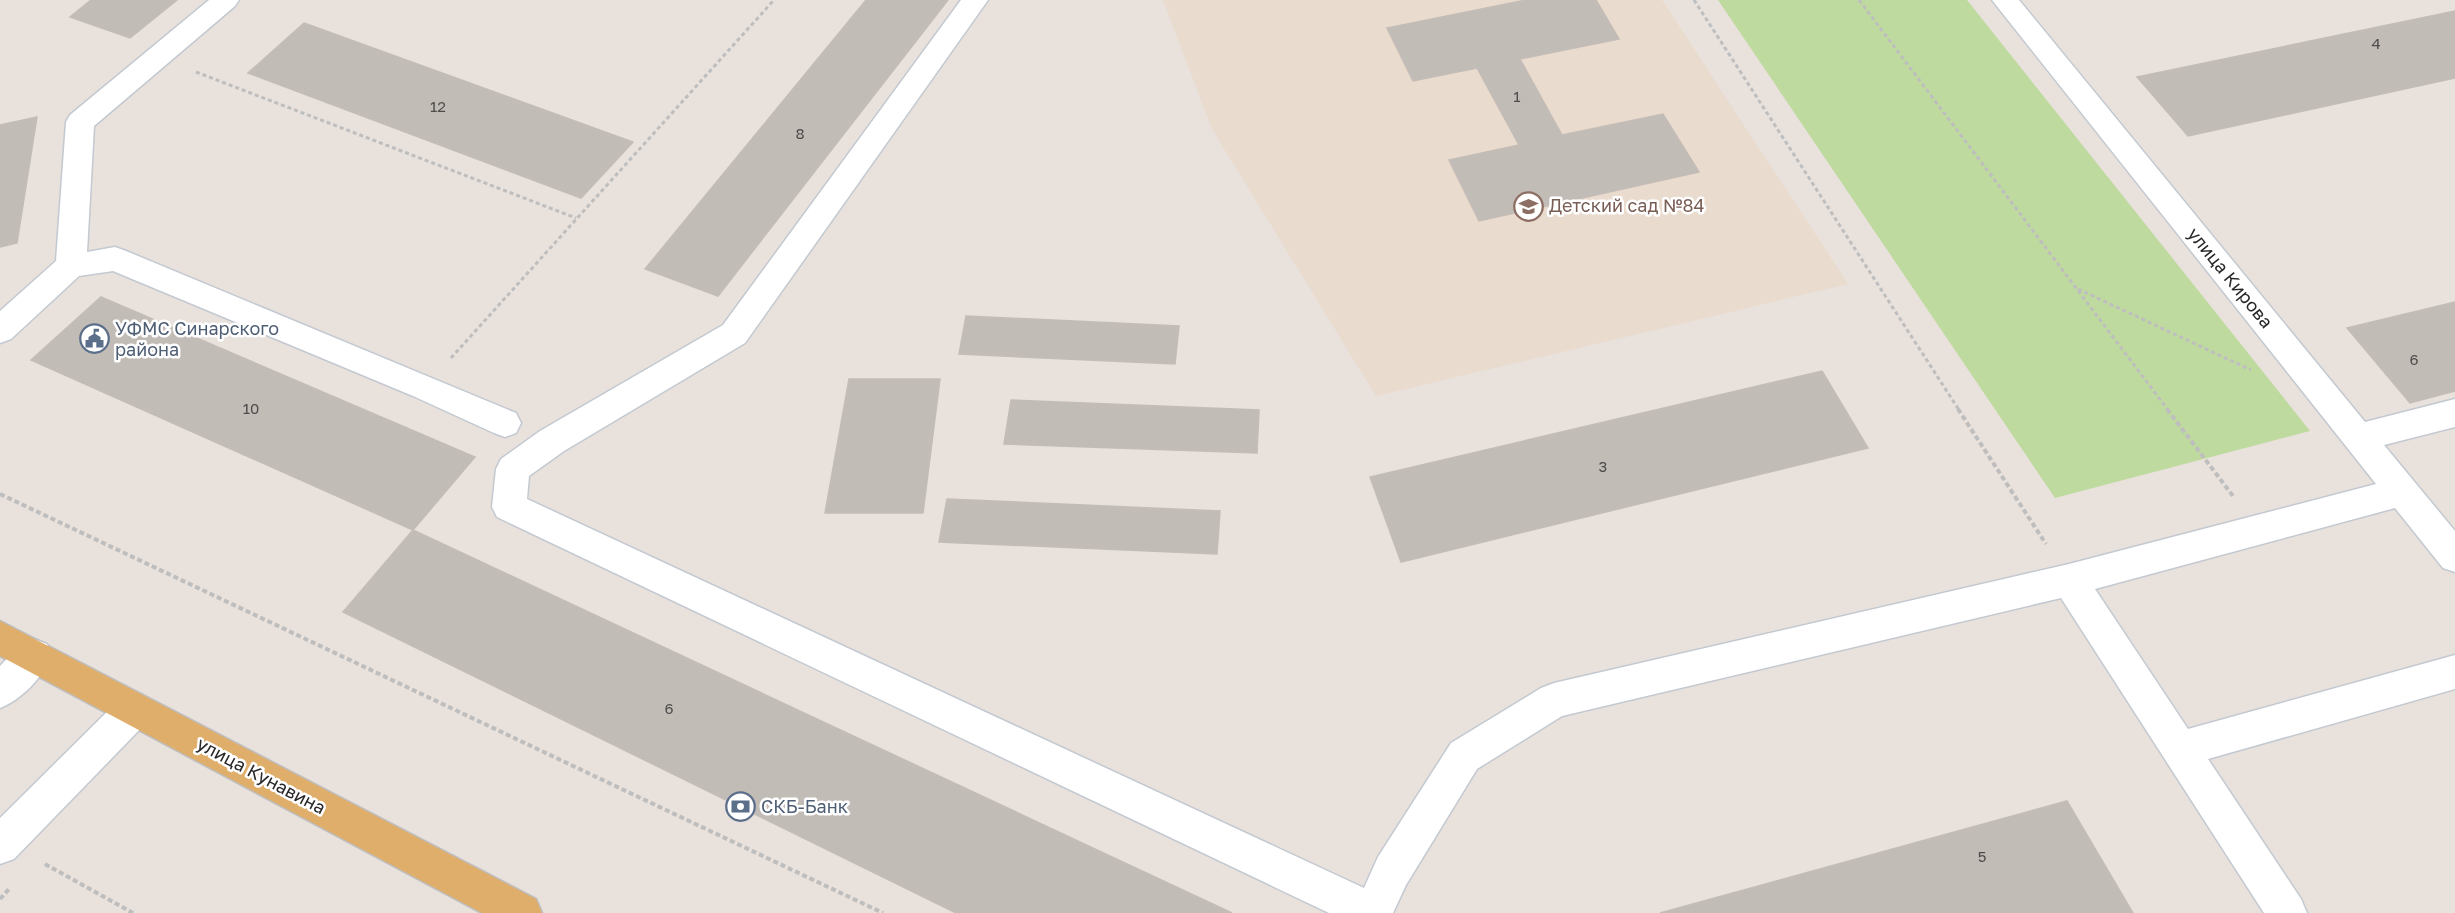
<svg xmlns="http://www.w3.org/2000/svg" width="2455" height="913" font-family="'Golos Text',sans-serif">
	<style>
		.education { fill: #e9dbcd }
		.green { fill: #beda9e }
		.building { fill: #c2bcb7; stroke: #c4bcb6; stroke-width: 1.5 }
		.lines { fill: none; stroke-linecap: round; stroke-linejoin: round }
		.minor-casing { stroke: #c3c9d1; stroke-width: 3 }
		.major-casing { stroke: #bebebe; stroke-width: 3 }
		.path-far1 { stroke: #bebebe; stroke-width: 3; stroke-dasharray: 4 3; stroke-linecap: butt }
		.path { stroke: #bebebe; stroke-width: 4; stroke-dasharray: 5 3; stroke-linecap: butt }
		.minor { fill: #fff; fill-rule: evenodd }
		.major { fill: #dfae6b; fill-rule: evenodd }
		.labels { text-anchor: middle; stroke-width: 5; stroke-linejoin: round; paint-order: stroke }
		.number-label { font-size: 15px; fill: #4e4d4c }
		.education-label { font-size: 18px; fill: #785e54; stroke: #fff; text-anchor: start }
		.street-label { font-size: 18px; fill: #282828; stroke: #fff }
		.service-label { font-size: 18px; fill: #4e5e75; stroke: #fff; text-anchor: start }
	</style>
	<rect width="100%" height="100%" fill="#e9e1dc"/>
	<!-- education -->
	<polygon class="education" points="1163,0 1662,0 1848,284 1376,396 1212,129"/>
	<!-- green -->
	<polygon class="green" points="1718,0 1967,0 2310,431 2055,498"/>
	<!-- building -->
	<g class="building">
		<polygon points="91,0 177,0 130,38 70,17"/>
		<polygon points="866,0 948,0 718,296 645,269"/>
		<polygon points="1526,0 1596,0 1619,39 1520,59 1562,135 1663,114 1699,172 1479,221 1449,160 1519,145 1477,68 1413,81 1387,28"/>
		<polygon points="2455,11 2455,78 2188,136 2137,77"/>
		<polygon points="304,23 633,142 581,198 248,73"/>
		<polygon points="37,117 17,243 0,247 0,125"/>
		<polygon points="101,297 475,457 413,530 31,360"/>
		<polygon points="2455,302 2455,391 2410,403 2347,328"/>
		<polygon points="966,316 1179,326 1175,364 959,354"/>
		<polygon points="1822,371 1868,448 1401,562 1370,477"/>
		<polygon points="849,379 940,379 923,513 825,513"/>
		<polygon points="1011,400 1259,410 1257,453 1004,444"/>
		<polygon points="947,499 1220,511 1217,554 939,542"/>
		<polygon points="413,530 1232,913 956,913 343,612"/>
		<polygon points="2067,801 2133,913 1660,913"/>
	</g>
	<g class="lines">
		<defs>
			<g id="minor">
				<polygon points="209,0 239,0 235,6 94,126 87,252 115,247 126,251 516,413 521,423 516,433 505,437 494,433 413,396 113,271 79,276 11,339 0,343 0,311 56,261 66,122 70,115"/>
				<polygon points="961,0 988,0 745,343 564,451 529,476 527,499 1364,888 1378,857 1451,743 1541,688 1554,683 2069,564 2376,484 1992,0 2019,0 2365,422 2455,399 2455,427 2384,445 2455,531 2455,572 2443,568 2395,508 2095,589 2188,729 2455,655 2455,689 2208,759 2301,899 2307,913 2264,913 2061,598 1562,716 1477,769 1406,885 1393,913 1329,913 497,517 492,507 496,469 501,459 540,431 723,325"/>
				<path d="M34 639 47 644 52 656C43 677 21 700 0 708V666L21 644Z"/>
				<polygon points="134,692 147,698 152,710 147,722 14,859 0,864 0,818 121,698"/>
			</g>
			<polygon id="major" points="0,621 536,899 542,913 482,913 0,656"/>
		</defs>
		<!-- minor casing -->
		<use href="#minor" class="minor-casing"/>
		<!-- major casing -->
		<use href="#major" class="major-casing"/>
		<!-- path-far1 -->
		<g class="path-far1">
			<polyline points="1694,0 1959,410"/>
			<polyline points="1859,0 2168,410"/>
			<polyline points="196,72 576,218"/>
			<polyline points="2078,289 2251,370"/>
			<polyline points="451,358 774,0"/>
		</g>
		<!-- path -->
		<g class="path">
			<polyline points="1958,409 2046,544"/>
			<polyline points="2167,409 2233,496"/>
			<polyline points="0,494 883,913"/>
			<polyline points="45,864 133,913"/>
			<polyline points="0,899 9,889"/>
		</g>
		<!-- minor -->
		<use href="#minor" class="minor"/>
		<!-- major -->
		<use href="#major" class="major"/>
	</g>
	<!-- icons -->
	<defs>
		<symbol id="school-ring" viewBox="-11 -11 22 22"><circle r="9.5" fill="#fff" stroke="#8d6e63" stroke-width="1.5"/><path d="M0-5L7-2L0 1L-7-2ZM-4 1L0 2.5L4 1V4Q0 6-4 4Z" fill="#8d6e63"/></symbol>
		<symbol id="civic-ring" viewBox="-11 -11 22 22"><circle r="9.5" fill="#fff" stroke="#5c6f8a" stroke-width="1.5"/><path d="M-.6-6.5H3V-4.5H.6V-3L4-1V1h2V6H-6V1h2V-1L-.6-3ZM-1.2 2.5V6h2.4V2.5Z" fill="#5c6f8a"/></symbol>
		<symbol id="bank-ring" viewBox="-11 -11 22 22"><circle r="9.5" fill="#fff" stroke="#5c6f8a" stroke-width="1.5"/><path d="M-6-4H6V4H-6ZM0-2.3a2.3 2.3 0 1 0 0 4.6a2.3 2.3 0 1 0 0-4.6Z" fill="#5c6f8a"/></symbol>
	</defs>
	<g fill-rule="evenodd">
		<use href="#school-ring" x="1512" y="190" width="33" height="33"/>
		<use href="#civic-ring" x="78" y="322" width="33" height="33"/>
		<use href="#bank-ring" x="724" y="790" width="33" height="33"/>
	</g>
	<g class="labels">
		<!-- number labels -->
		<g class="number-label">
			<text x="2376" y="49">4</text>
			<text x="1517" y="102">1</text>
			<text x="438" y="112">12</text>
			<text x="800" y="139">8</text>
			<text x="2414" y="365">6</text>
			<text x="251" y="414">10</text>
			<text x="1603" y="472">3</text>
			<text x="669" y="714">6</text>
			<text x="1982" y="862">5</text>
		</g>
		<!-- education labels -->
		<g class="education-label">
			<text x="1549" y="212">Детский сад №84</text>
		</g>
		<!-- street labels -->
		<g class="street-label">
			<text transform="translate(2230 278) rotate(51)" y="6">улица Кирова</text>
			<text transform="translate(261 776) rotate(28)" y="6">улица Кунавина</text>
		</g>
		<!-- service labels -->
		<g class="service-label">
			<text x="115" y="335">УФМС Синарского<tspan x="115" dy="21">района</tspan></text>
			<text x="761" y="813">СКБ-Банк</text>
		</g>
	</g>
</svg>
